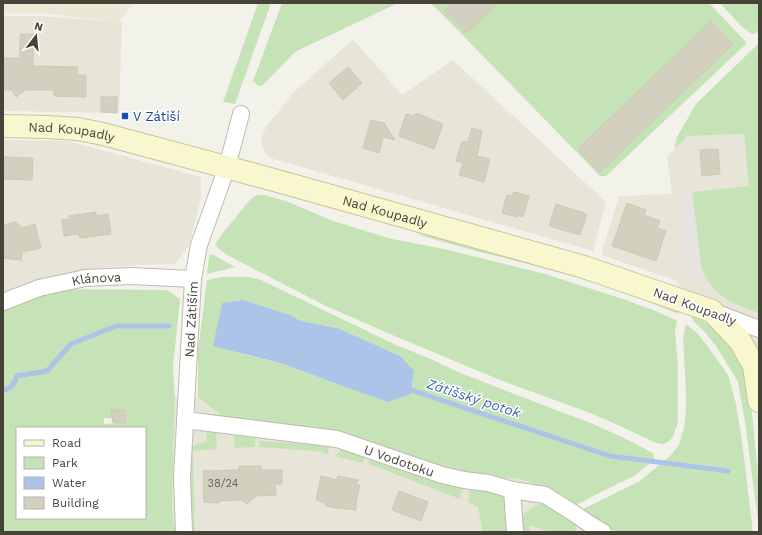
<svg xmlns="http://www.w3.org/2000/svg" width="762" height="535" font-family="'Work Sans',sans-serif">
	<style>
		.residential { fill: #e6e5d8 }
		.education { fill: #eae9d5 }
		.green { fill: #c6e3b7; fill-rule: evenodd }
		.parking { fill: #e5e4e1 }
		.water { fill: #adc4e9 }
		.lines { fill: none; stroke-linecap: round; stroke-linejoin: round }
		.stream { stroke: #adc4e9; stroke-width: 5 }
		.building { fill: #d3d0c0; stroke: #cdc9b4 }
		.street-casing { stroke: #bebbad; stroke-width: 18 }
		.secondary-casing { stroke: #c7c59a; stroke-width: 24 }
		.street { stroke: #fff; stroke-width: 16 }
		.secondary { stroke: #f9f7ce; stroke-width: 22 }
		.transit-dot { fill: #1a4fb4; stroke: #fff; stroke-width: 1.5 }
		.labels { text-anchor: middle; stroke-width: 3; stroke-linejoin: round; paint-order: stroke }
		.number-label { font-size: 11px; fill: #69675b }
		.transit-label { font-size: 13px; fill: #164399; stroke: #fff; text-anchor: start }
		.street-label { font-size: 13px; fill: #464439; stroke: #fff }
		.water-label { font-size: 14px; font-style: italic; fill: #3d65a7; stroke: #fff }
	</style>
	<rect width="100%" height="100%" fill="#f3f2ea"/>
	<!-- residential -->
	<g class="residential">
		<polygon points="3,16 40,16 122,22 119,113 3,111"/>
		<polygon points="353,39 402,95 453,60 606,202 593,251 270,158 262,147 261,139 266,127 293,93"/>
		<polygon points="759,67 759,356 679,290 678,281 601,255 619,196 672,194 667,158 674,149"/>
		<polygon points="3,140 68,141 201,177 201,198 189,246 175,264 142,265 98,268 46,278 3,293"/>
		<polygon points="175,397 198,397 224,418 471,476 519,479 535,484 554,493 592,521 617,532 175,532 172,507"/>
	</g>
	<!-- education -->
	<polygon class="education" points="3,3 133,3 119,22 40,13 3,13"/>
	<!-- green -->
	<g class="green">
		<polygon points="258,3 271,3 235,104 223,102"/>
		<polygon points="282,3 398,3 301,49 294,53 263,85 259,86 253,81"/>
		<path d="M431 3H453L445 11 466 33 497 3H709L746 42 745 45 606 176H600ZM711 21 733 44 600 172Z"/>
		<polygon points="720,3 759,3 759,30 756,33 752,34 742,27"/>
		<path d="M759 43V313C730 302 713 297 701 266L692 192 749 186 744 134 686 136V138L674 149 677 137 696 104Z"/>
		<path d="M257 195H265L286 201 333 221 392 239 444 249 545 274 626 300 658 312 676 320 677 322 675 332 678 365V422L673 437 668 442 663 444 656 443 618 425 590 413 500 380 390 334 358 320 328 307 229 256 220 250 215 245C221 234 229 226 237 216 243 208 248 200 257 195Z"/>
		<polygon points="416,234 434,236 479,249 539,264 679,309 678,314 647,301 601,285 555,270 472,250"/>
		<polygon points="212,254 235,267 207,274 209,256"/>
		<path d="M221 277H249L261 280 396 345 431 359 458 372 504 390 593 424 626 439 653 453 654 457 653 461 634 476 595 495 573 507 554 493 535 484 519 479 471 476 224 418 198 397V351L207 280ZM244 300 290 315 301 321 337 328 414 371 411 394 337 384 283 364 242 354Z"/>
		<path d="M59 289 167 290 180 299 173 367 175 397 172 507 175 532H3V310ZM112 410H125L126 423 104 424V418H112ZM17 428H145V518H17Z"/>
		<polygon points="691,314 705,322 716,331 729,345 739,361 745,377 750,394 759,484 759,528 745,422 738,382 716,346 704,331 694,322"/>
		<polygon points="686,324 697,333 709,348 728,375 736,404 742,441 753,532 617,532 592,521 579,511 640,481 670,456 679,445 684,428 686,411 686,391 683,339"/>
		<path d="M208 428 216 431 217 449 193 451 195 532H193L190 453C193 444 197 444 206 442Z"/>
		<polygon points="236,433 255,436 255,447 235,448 234,436"/>
		<polygon points="306,440 326,443 329,446 328,454 316,451 259,447 259,441 304,444"/>
		<polygon points="342,449 365,454 363,463 335,456"/>
		<polygon points="369,460 383,463 461,485 462,490 460,499 369,464"/>
		<path d="M473 486C479 488 494 491 498 493 508 500 509 521 510 532H483L478 507 468 502 470 490Z"/>
		<polygon points="545,504 576,523 576,529 575,532 551,532 529,525 530,532 519,532 520,522 525,513 535,505"/>
	</g>
	<!-- parking -->
	<polygon class="parking" points="679,188 692,189 702,277 687,282"/>
	<!-- water -->
	<polygon class="water" points="244,300 290,315 301,321 337,328 400,356 414,371 411,394 388,402 337,384 283,364 213,346 222,303"/>
	<g class="lines">
		<!-- stream -->
		<g class="stream">
			<polyline points="16,379 17,376 47,371 71,344 116,326 169,326"/>
			<polyline points="405,388 610,456 728,471"/>
			<polyline points="3,391 11,387 15,381"/>
		</g>
	</g>
	<!-- building -->
	<g class="building">
		<polygon points="453,3 497,3 466,33 445,11"/>
		<polygon points="711,21 733,44 600,172 578,149"/>
		<polygon points="20,34 33,34 33,66 78,67 77,75 86,75 86,97 54,96 54,90 25,90 16,97 12,90 3,90 3,58 20,58"/>
		<polygon points="348,67 362,83 343,100 329,83"/>
		<polygon points="101,97 117,97 117,113 101,112"/>
		<polygon points="416,113 443,124 434,149 399,136 406,114 414,116"/>
		<polygon points="371,120 384,123 395,140 383,137 379,153 363,148"/>
		<polygon points="472,128 482,131 477,156 490,159 484,182 459,175 463,163 456,161 462,141 468,142"/>
		<polygon points="718,149 720,174 702,176 700,150"/>
		<polygon points="3,157 33,158 32,180 3,179"/>
		<polygon points="514,192 529,196 523,217 518,215 517,217 502,213 507,195 512,196"/>
		<polygon points="627,203 646,210 644,215 660,221 657,228 666,231 656,261 612,246"/>
		<polygon points="556,204 587,214 580,235 549,226"/>
		<polygon points="96,212 96,216 108,214 111,234 80,238 79,234 64,236 62,220 70,219 69,216"/>
		<polygon points="16,222 22,228 35,224 41,248 22,252 21,260 3,258 3,225"/>
		<polygon points="111,410 125,410 126,423 113,423"/>
		<polygon points="239,466 261,466 261,470 282,470 282,484 275,484 276,495 255,496 255,497 247,504 242,500 219,501 219,503 204,502 203,471 239,470"/>
		<polygon points="321,476 337,480 338,476 358,480 356,485 360,485 356,501 356,510 337,508 326,506 326,503 316,500"/>
		<polygon points="399,491 428,502 421,521 392,510"/>
	</g>
	<g class="lines">
		<defs>
			<g id="street">
				<path id="s1" d="M3 302 39 288 85 278 131 276 193 279"/>
				<polyline points="717,313 759,329"/>
				<path id="s2" d="M185 420 337 439 442 475 464 480 488 483 512 490 545 495 572 512 588 523 603 532"/>
				<polyline points="512,490 515,532"/>
				<path id="s3" d="M184 532 182 477 193 279 199 245 227 167 241 114"/>
			</g>
			<g id="secondary">
				<path id="s4" d="M3 126 47 127 78 129 103 134 274 180 584 267 712 311 740 341 754 366 759 401"/>
			</g>
		</defs>
		<!-- street casing -->
		<use href="#street" class="street-casing"/>
		<!-- secondary casing -->
		<use href="#secondary" class="secondary-casing"/>
		<!-- street -->
		<use href="#street" class="street"/>
		<!-- secondary -->
		<use href="#secondary" class="secondary"/>
	</g>
	<!-- markers -->
	<rect class="transit-dot" x="121" y="112" width="8" height="8" rx="2"/>
	<g class="labels">
		<!-- number labels -->
		<g class="number-label">
			<text x="223" y="487">38/24</text>
		</g>
		<!-- transit labels -->
		<g class="transit-label">
			<text x="133" y="121">V Zátiší</text>
		</g>
		<!-- street labels -->
		<g class="street-label">
			<text dy="5" stroke="none"><textPath href="#s4" startOffset="69">Nad Koupadly</textPath></text>
			<text dy="5" stroke="none"><textPath href="#s4" startOffset="393">Nad Koupadly</textPath></text>
			<text dy="5" stroke="none"><textPath href="#s1" startOffset="97">Klánova</textPath></text>
			<text transform="translate(695 306) rotate(20)" y="5">Nad Koupadly</text>
			<text dy="5" stroke="none"><textPath href="#s3" startOffset="213">Nad Zátiším</textPath></text>
			<text dy="5" stroke="none"><textPath href="#s2" startOffset="219">U Vodotoku</textPath></text>
		</g>
		<!-- water labels -->
		<g class="water-label">
			<text transform="translate(474 398) rotate(18)" y="5">Zátišský potok</text>
		</g>
	</g>
	<!-- border -->
	<rect width="762" height="535" fill="none" stroke="#464439" stroke-width="8"/>
	<!-- legend -->
	<rect x="16" y="427" width="130" height="92" fill="#ffffff" stroke="#b5b4b0"/>
	<rect x="24" y="440" width="20" height="6" fill="#f9f7ce" stroke="#b5b4b0"/>
	<text x="52" y="447" font-size="12" fill="#464439">Road</text>
	<rect x="24" y="457" width="20" height="12" fill="#c6e3b7" stroke="#b5b4b0"/>
	<text x="52" y="467" font-size="12" fill="#464439">Park</text>
	<rect x="24" y="477" width="20" height="12" fill="#adc4e9" stroke="#b5b4b0"/>
	<text x="52" y="487" font-size="12" fill="#464439">Water</text>
	<rect x="24" y="497" width="20" height="12" fill="#d3d0c0" stroke="#b5b4b0"/>
	<text x="52" y="507" font-size="12" fill="#464439">Building</text>
	<!-- north arrow -->
	<g transform="translate(36 36) rotate(16)" stroke="#ffffff" stroke-width="3" paint-order="stroke">
	<path d="M0-3L7 15L0 10L-7 15Z" fill="#464439"/>
	<text y="-6" font-size="11" font-weight="bold" text-anchor="middle" fill="#464439">N</text>
	</g>
</svg>
